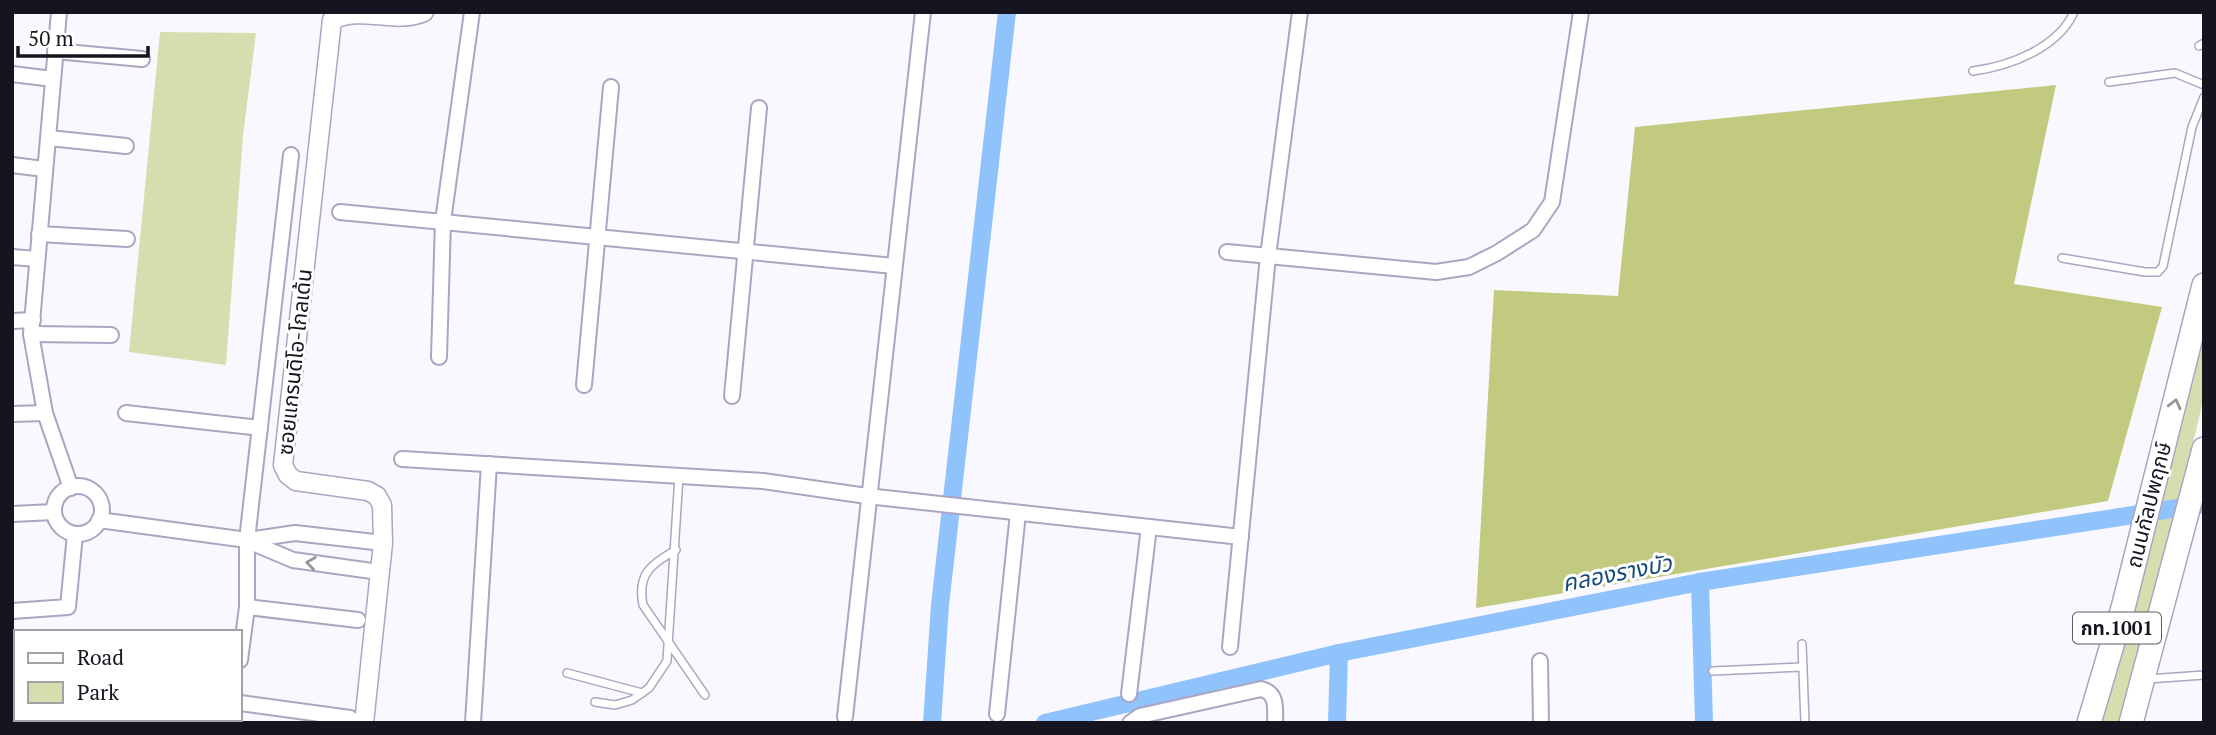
<svg xmlns="http://www.w3.org/2000/svg" width="2216" height="735" font-family="'PT Serif','Noto Sans Thai',serif">
	<style>
		.green { fill: #d8ddb0 }
		.forest { fill: #c2ca7f }
		.lines { fill: none; stroke-linecap: round; stroke-linejoin: round }
		.canal { stroke: #90c2fc; stroke-width: 18 }
		.service-casing { stroke: #aca5c1; stroke-width: 10 }
		.minor-casing { stroke: #aca5c1; stroke-width: 18 }
		.tertiary-casing { stroke: #aca5c1; stroke-width: 21 }
		.primary-casing { stroke: #aca5c1; stroke-width: 26 }
		.service { stroke: #fff; stroke-width: 7 }
		.minor { stroke: #fff; stroke-width: 14 }
		.tertiary { stroke: #fff; stroke-width: 18 }
		.primary { stroke: #fff; stroke-width: 23 }
		.oneway { stroke: #96959a }
		.labels { text-anchor: middle; stroke-width: 6; stroke-linejoin: round; paint-order: stroke }
		.shield { fill: #fff; stroke: #5c5a62; stroke-width: 2 }
		.shield-label { font-size: 19px; font-weight: bold; fill: #16141e }
		.street-label { font-size: 21px; fill: #16141e; stroke: #fff }
		.water-label { font-size: 23px; font-style: italic; fill: #17497d; stroke: #fff }
	</style>
	<rect width="100%" height="100%" fill="#f9f8fe"/>
	<!-- green -->
	<g class="green">
		<polygon points="160,32 256,33 243,136 226,365 129,352"/>
		<polygon points="2204,334 2204,396 2171,538 2119,723 2102,723"/>
	</g>
	<!-- forest -->
	<polygon class="forest" points="2056,85 2014,284 2162,307 2108,501 1476,608 1494,290 1618,296 1635,127"/>
	<g class="lines">
		<!-- canal -->
		<g class="canal">
			<polyline points="1700,582 1704,723"/>
			<polyline points="932,723 940,605 1007,12"/>
			<polyline points="1045,723 1339,653 1700,582 2204,504"/>
			<polyline points="1337,723 1339,653"/>
		</g>
		<defs>
			<g id="service">
				<polyline points="2199,46 2204,43"/>
				<path d="M1973 71C2010 66 2058 48 2074 12"/>
				<polyline points="2109,82 2175,73 2204,85"/>
				<polyline points="2062,258 2145,272 2158,272 2163,266 2192,127 2204,97"/>
				<path d="M676 550C651 564 637 574 643 605L705 695"/>
				<polyline points="1802,644 1805,723"/>
				<polyline points="1713,671 1803,667"/>
				<polyline points="567,673 642,693"/>
				<polyline points="2148,679 2204,675"/>
				<polyline points="595,702 615,705 632,700 649,688 667,661 679,476"/>
			</g>
			<g id="minor">
				<polyline points="59,12 31,334 45,413 71,488"/>
				<polyline points="55,51 142,59"/>
				<polyline points="12,74 53,79"/>
				<polyline points="49,138 126,146"/>
				<polyline points="12,165 44,169"/>
				<polyline points="340,212 894,266"/>
				<polyline points="39,234 127,239"/>
				<polyline points="1227,252 1436,272 1469,267 1497,253 1533,230 1552,202 1581,12"/>
				<polyline points="12,257 37,259"/>
				<polyline points="12,321 33,320"/>
				<polyline points="31,334 111,335"/>
				<polyline points="439,357 443,221 472,12"/>
				<polyline points="584,385 611,87"/>
				<polyline points="732,396 759,108"/>
				<polyline points="126,413 260,428"/>
				<polyline points="12,414 45,413"/>
				<polyline points="402,459 763,481 867,496 1241,537"/>
				<circle cx="78" cy="510" r="24"/>
				<polyline points="12,514 54,512"/>
				<polyline points="99,520 247,540 295,533 383,543"/>
				<polyline points="248,541 293,560 379,572"/>
				<polyline points="247,607 358,620"/>
				<polyline points="12,611 68,607 75,534"/>
				<polyline points="1230,647 1268,256 1300,12"/>
				<polyline points="240,660 247,607 247,540 291,155"/>
				<polyline points="1540,661 1541,723"/>
				<polyline points="1129,694 1149,527"/>
				<polyline points="240,703 350,718"/>
				<polyline points="997,714 1018,513"/>
				<polyline points="845,717 923,12"/>
				<polyline points="231,723 232,719"/>
				<polyline points="473,723 489,464"/>
				<path d="M1130 723 1140 716 1261 689C1278 693 1275 709 1275 723"/>
			</g>
			<path id="tertiary" d="M364 723 383 543 382 505 377 496 368 491 296 481 288 475 283 465 332 20C362 5 394 25 424 12"/>
			<g id="primary">
				<polyline points="2089,723 2123,608 2204,285"/>
				<polyline points="2131,723 2204,449"/>
			</g>
		</defs>
		<!-- service casing -->
		<use href="#service" class="service-casing"/>
		<!-- minor casing -->
		<use href="#minor" class="minor-casing"/>
		<!-- tertiary casing -->
		<use href="#tertiary" class="tertiary-casing"/>
		<!-- primary casing -->
		<use href="#primary" class="primary-casing"/>
		<!-- service -->
		<use href="#service" class="service"/>
		<!-- minor -->
		<use href="#minor" class="minor"/>
		<!-- tertiary -->
		<use href="#tertiary" class="tertiary"/>
		<!-- primary -->
		<use href="#primary" class="primary"/>
	</g>
	<!-- one-way arrows -->
	<defs><path id="oneway-chevron" d="M-2-3.5L2.5 0L-2 3.5" fill="none" stroke-width="1.6" stroke-linecap="round" stroke-linejoin="round" transform="scale(1.75)"/></defs>
	<g class="oneway">
		<use href="#oneway-chevron" transform="translate(2175 404) rotate(-76)"/>
		<use href="#oneway-chevron" transform="translate(311 563) rotate(-172)"/>
	</g>
	<g class="labels">
		<!-- shield labels -->
		<rect class="shield" x="2073" y="612.5" width="88" height="31" rx="5"/>
		<g class="shield-label">
			<text x="2117" y="635">กท.1001</text>
		</g>
		<!-- street labels -->
		<g class="street-label">
			<text transform="translate(295 362) rotate(-84)" y="7">ซอยแกรนดิโอ-โกลเด้น</text>
			<text transform="translate(2149 505) rotate(-76)" y="7">ถนนกัลปพฤกษ์</text>
		</g>
		<!-- water labels -->
		<g class="water-label">
			<text transform="translate(1617 573) rotate(-11)" y="8">คลองรางบัว</text>
		</g>
	</g>
	<!-- border -->
	<rect width="2216" height="735" fill="none" stroke="#16141e" stroke-width="28"/>
	<!-- legend -->
	<rect x="14" y="630" width="228" height="91" fill="#ffffff" stroke="#a2a1a5" stroke-width="2"/>
	<rect x="28" y="653" width="35" height="10" fill="#ffffff" stroke="#a2a1a5" stroke-width="2"/>
	<text x="77" y="665" font-size="21" fill="#16141e">Road</text>
	<rect x="28" y="682" width="35" height="21" fill="#d8ddb0" stroke="#a2a1a5" stroke-width="2"/>
	<text x="77" y="700" font-size="21" fill="#16141e">Park</text>
	<!-- scale -->
	<path d="M18 46v10h130v-10" fill="none" stroke="#16141e" stroke-width="3.5"/>
	<text x="28" y="46" font-size="21" fill="#16141e" stroke="#ffffff" stroke-width="5" paint-order="stroke">50 m</text>
</svg>
